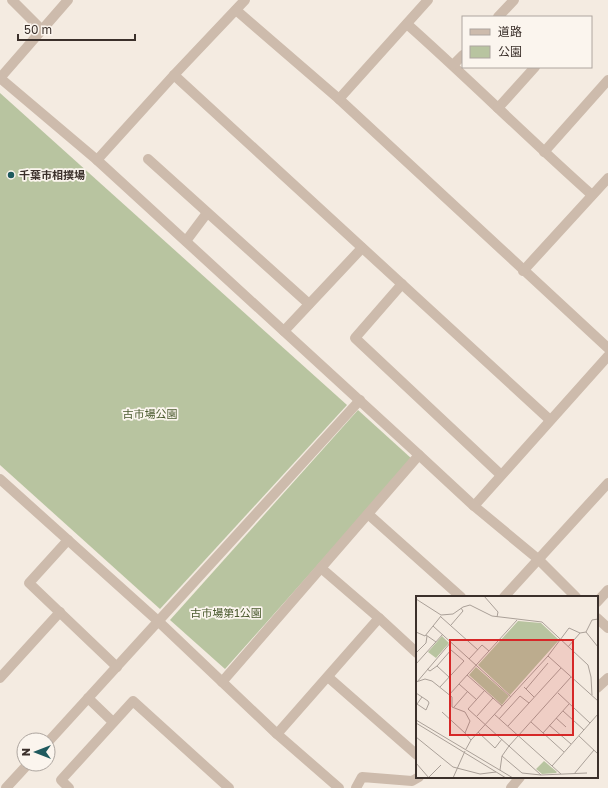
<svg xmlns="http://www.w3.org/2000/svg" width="608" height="788" font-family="'Golos Text','Noto Sans JP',sans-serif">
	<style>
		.green { fill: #b8c4a0 }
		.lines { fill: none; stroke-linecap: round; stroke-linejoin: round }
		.minor { stroke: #cdbbac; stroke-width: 10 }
		.tertiary { stroke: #cdbbac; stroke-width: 10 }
		.poi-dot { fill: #1f5a5e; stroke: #fbf5ee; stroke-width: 1.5 }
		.labels { text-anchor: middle; stroke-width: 3.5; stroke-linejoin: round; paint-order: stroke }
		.poi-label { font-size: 11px; font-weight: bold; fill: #3b302b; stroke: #fbf5ee; text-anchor: start }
		.park-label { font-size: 11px; fill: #4a5a2e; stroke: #fbf5ee }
		.inset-road { fill: none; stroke: #aaa098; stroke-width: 1 }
		.view { fill: #d62828; fill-opacity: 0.15; stroke: #d62828; stroke-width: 2 }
		.inset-edge { fill: none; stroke: #3b302b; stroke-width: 2 }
	</style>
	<rect width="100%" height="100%" fill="#f4ebe1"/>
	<!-- green -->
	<g class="green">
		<polygon points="0,93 347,405 160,609 0,465"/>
		<polygon points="358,410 412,459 225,669 170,620"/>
	</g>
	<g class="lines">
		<!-- minor -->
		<g class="minor">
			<polyline points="12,0 42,30"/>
			<polyline points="236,10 339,99 608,348"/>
			<polyline points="498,17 514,0"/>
			<path d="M407 24C470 80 529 139 592 195"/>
			<polyline points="453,65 463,55"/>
			<polyline points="174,75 550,420"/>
			<polyline points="0,78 68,0"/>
			<polyline points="339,99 428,0"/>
			<polyline points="498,108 535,67"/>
			<polyline points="544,152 608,80"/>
			<polyline points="148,159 309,304"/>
			<polyline points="186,241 207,213"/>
			<polyline points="523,271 608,178"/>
			<polyline points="402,284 355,338 501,475"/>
			<polyline points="284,331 362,248"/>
			<polyline points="0,479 158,621 277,734 339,788"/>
			<polyline points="474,506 608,356"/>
			<polyline points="368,514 461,597"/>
			<polyline points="68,540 29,583 117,667"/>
			<polyline points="321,568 379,618 417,653"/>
			<polyline points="504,597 608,483"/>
			<polyline points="597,602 608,590"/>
			<polyline points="328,677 417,755"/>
			<polyline points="0,678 60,612"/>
			<polyline points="222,682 419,455"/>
			<polyline points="597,688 608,678"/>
			<polyline points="88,698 113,722"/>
			<polyline points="277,734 379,618"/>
			<polyline points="48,742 360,400"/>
			<polyline points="6,788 28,764"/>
			<polyline points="69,788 61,780 133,701 229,788"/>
			<polyline points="356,788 362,777 412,781 419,777"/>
			<polyline points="511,788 520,777"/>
		</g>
		<!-- tertiary -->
		<g class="tertiary">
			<polyline points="0,78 97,160 419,455 474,506 538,559 576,597"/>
			<polyline points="97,160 174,75 245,0"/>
			<polyline points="597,618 608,628"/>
		</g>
	</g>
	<!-- markers -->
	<circle class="poi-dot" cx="11" cy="175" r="4"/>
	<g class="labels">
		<!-- poi labels -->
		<g class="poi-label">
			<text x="19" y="179">千葉市相撲場</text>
		</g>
		<!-- park labels -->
		<g class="park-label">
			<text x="150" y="418">古市場公園</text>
			<text x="226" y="617">古市場第1公園</text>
		</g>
	</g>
	<!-- overview -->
	<g transform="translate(416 596)">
		<rect width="182" height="182" fill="#f4ebe1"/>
		<path d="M102 25 125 27 143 44 94 99 62 69ZM26 40 33 47 20 62 12 56ZM60 71 93 100 86 109 53 79ZM128 165 141 176 140 177 126 178 120 173Z" fill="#b8c4a0"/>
		<path class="inset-road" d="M68 0 82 16 81 21M0 3 25 19 37 18 47 11 54 9 76 20 126 26 172 69 175 81 176 99M25 21 62 54M35 29 47 15 45 12M17 30 95 101M0 36 9 40 25 20M170 36 176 24 182 23M170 36 182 51M10 39 20 46M152 51 164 37M0 57 10 47 11 40M132 60 182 105M53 63 66 49 73 55M0 68 27 38M21 70 33 81M11 73 14 75 21 70 35 54 48 65 24 91M51 79 86 110M0 86 9 83 16 85 36 101V111L49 116 54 125 49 137 55 144M1 86 35 46M43 88 61 104M108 91 118 101M110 93 132 67M0 97 12 105 13 107 10 114 1 108 6 101M142 97 174 127M33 99 101 24M38 111 52 95M52 113 125 179M52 113 69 94M147 115 168 134M26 116 49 137M78 118 145 178M61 120 77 102M140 122 150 131M83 123 104 100 113 107M0 124 97 182M115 126 148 156M0 127 90 182M133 129 155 148M92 130 145 72M62 136 79 152 86 143M127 137 153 108M163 140 182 158M0 141 37 171 64 178 80 176M50 153 55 144 132 60 153 32 164 37 170 36M86 160 106 177 125 179 171 177M0 167 13 182M136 170 182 118M84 174 86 160 93 150 155 81M158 178 178 154M13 181 25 169M37 182 49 155"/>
		<path class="view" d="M34 44H157V139H34Z"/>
		<rect width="182" height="182" class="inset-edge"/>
	</g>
	<!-- legend -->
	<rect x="462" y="16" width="130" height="52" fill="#fbf5ee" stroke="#aea6a0"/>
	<rect x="470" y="29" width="20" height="6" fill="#cdbbac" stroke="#aea6a0"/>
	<text x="498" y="36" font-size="12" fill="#3b302b">道路</text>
	<rect x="470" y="46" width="20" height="12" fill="#b8c4a0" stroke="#aea6a0"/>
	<text x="498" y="56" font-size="12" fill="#3b302b">公園</text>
	<!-- north arrow -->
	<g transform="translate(36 752) rotate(270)"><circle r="19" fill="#fbf5ee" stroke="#aea6a0"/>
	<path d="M0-3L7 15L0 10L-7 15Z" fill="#1f5a5e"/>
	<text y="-6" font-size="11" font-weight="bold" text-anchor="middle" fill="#3b302b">N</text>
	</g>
	<!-- scale -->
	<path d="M18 34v6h117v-6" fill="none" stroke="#3b302b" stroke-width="2"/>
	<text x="24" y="34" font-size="12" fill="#3b302b" stroke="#fbf5ee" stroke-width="3" paint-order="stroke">50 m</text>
</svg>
